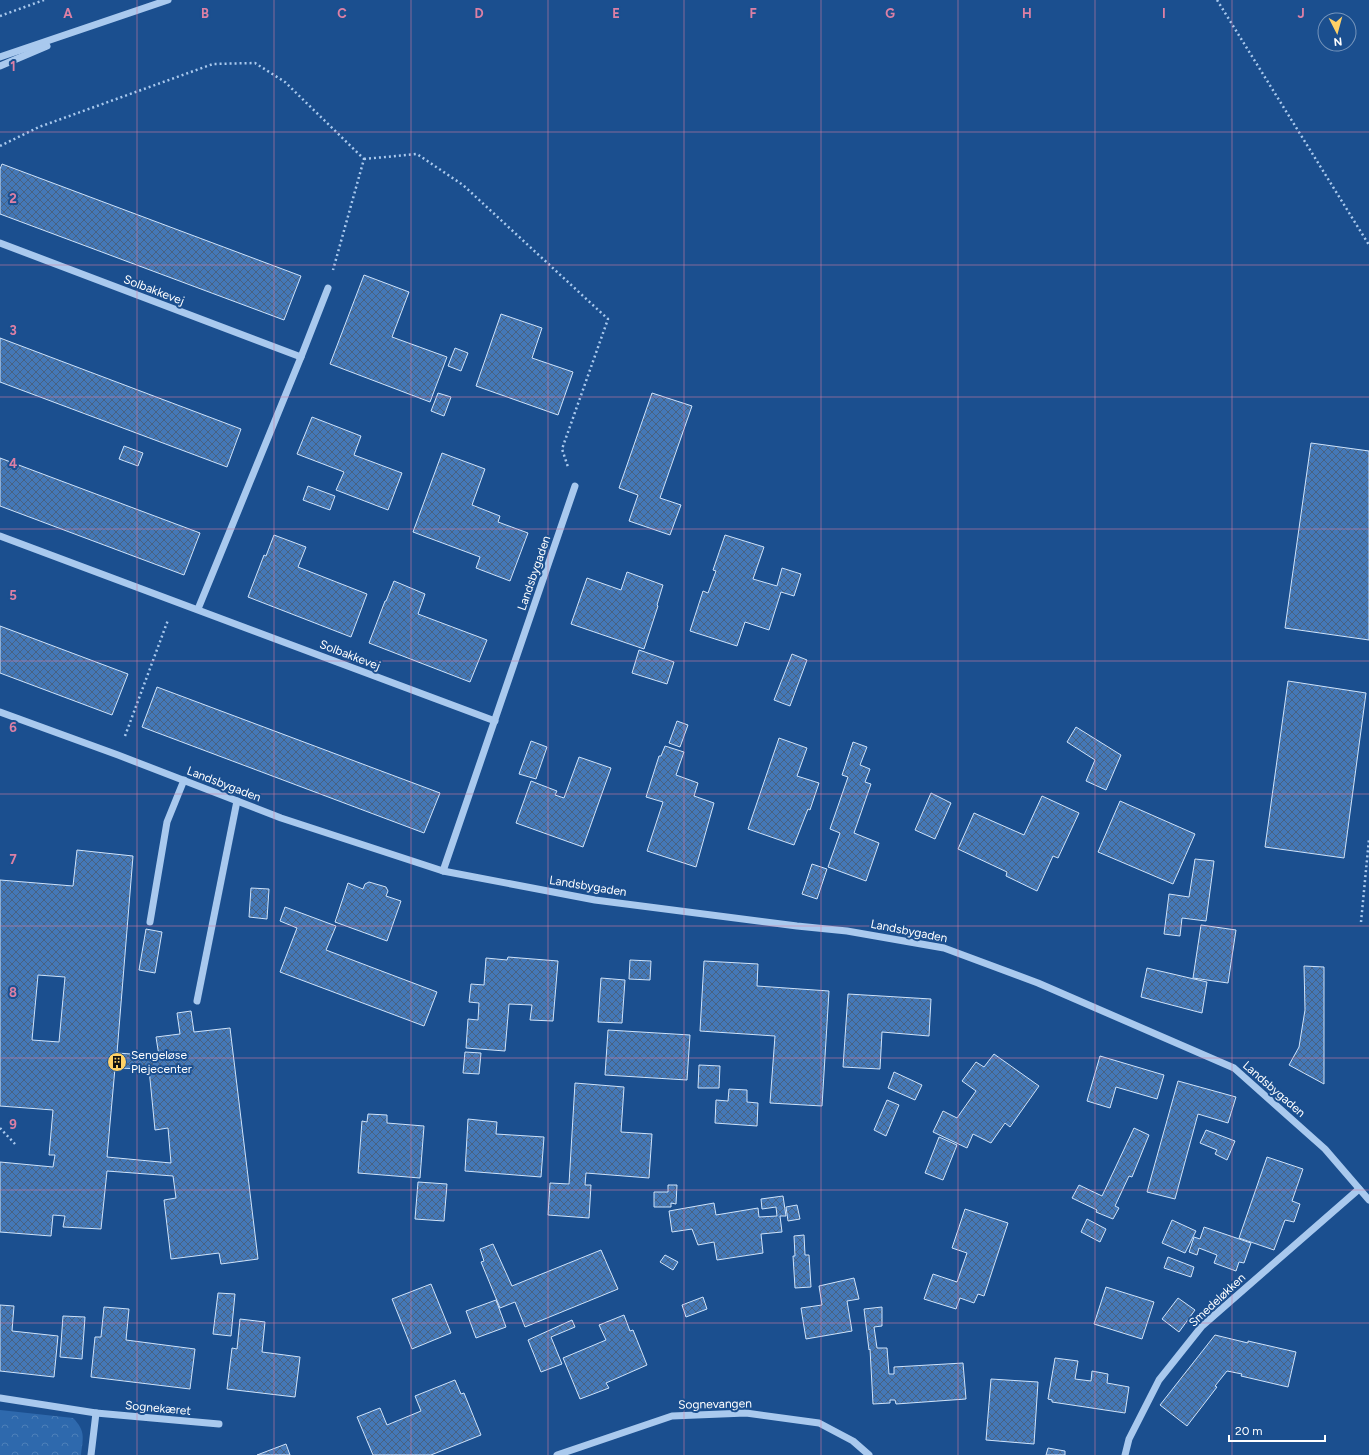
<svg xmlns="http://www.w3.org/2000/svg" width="1369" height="1455" font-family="Figtree,sans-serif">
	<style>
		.park { fill: url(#park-crowns) }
		.building { fill: url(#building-cross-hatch); stroke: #cfe3fa; fill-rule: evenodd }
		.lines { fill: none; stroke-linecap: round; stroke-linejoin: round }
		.path { stroke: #a9c9ee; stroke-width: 2.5; stroke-dasharray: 2 3; stroke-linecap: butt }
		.minor { stroke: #a9c9ee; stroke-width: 7 }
		.grid { fill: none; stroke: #dd80a5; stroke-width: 1; stroke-opacity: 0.55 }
		.labels { text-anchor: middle; stroke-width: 4; stroke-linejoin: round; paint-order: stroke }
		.street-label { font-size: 12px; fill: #fff; stroke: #1b4f8f }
		.poi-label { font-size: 12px; fill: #fff; stroke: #1b4f8f; text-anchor: start }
		.grid-label { font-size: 13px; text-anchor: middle; font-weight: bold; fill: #dd80a5; stroke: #1b4f8f; stroke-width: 4; stroke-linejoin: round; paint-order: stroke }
	</style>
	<defs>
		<pattern id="park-crowns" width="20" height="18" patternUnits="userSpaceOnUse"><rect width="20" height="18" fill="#2e69ad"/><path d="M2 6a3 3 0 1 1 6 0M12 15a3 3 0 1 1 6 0" fill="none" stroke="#4d80b9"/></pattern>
		<pattern id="building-cross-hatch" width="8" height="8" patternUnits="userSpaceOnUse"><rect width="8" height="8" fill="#4478b7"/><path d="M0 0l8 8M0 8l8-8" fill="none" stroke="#486282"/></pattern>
	</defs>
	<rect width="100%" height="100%" fill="#1b4f8f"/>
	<!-- park -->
	<path class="park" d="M0 1410 73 1418C86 1431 83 1438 81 1455H0Z"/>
	<!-- building -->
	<g class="building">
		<polygon points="2,164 301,276 284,320 0,214 0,169"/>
		<polygon points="364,275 409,292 392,337 447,357 430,402 330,364"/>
		<polygon points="501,314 542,328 532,358 573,372 558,415 476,386"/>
		<polygon points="0,338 241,429 227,467 0,382"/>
		<polygon points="455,348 468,353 461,371 448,366"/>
		<polygon points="438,393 451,397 444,416 431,411"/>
		<polygon points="652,393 692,406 660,498 681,505 670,535 629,521 638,495 619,488"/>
		<polygon points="312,417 361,436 354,455 402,473 388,510 336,490 344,472 297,454"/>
		<polygon points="1311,443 1369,451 1369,640 1285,628"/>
		<polygon points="124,446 143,453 138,466 119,459"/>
		<polygon points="442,453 485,469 472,505 500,516 498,522 528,533 510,581 476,568 480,557 413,532"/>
		<polygon points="0,458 200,533 184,575 0,506"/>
		<polygon points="308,486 335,496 330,510 303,500"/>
		<polygon points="274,535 306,547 298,567 367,594 351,637 248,597 264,555 266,556"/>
		<polygon points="725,535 764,547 753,579 777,586 782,568 801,574 794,596 781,592 769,630 745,622 737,646 690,631 703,591 708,593 716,571 713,570"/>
		<polygon points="627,572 663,585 657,605 658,606 644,649 571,624 587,578 621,590"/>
		<polygon points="394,581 425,594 418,614 487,640 470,682 369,643 385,601 386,601"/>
		<polygon points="0,626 128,674 112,715 0,673"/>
		<polygon points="639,650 674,662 667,684 632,673"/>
		<polygon points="792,654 807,660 790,706 774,700"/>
		<polygon points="1288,681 1366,693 1344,858 1265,847"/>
		<polygon points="157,687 440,793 424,833 142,727"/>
		<polygon points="677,721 688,725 680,747 669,743"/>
		<polygon points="1076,727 1121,755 1106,790 1086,781 1095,760 1067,742"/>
		<polygon points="779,738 807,748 797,776 819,783 810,810 808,809 794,845 748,829"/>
		<polygon points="531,741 547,747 536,779 519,774"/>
		<polygon points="853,742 867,747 860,765 870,769 865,782 871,784 854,833 879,843 866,881 828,867 840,833 830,829 848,777 842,775"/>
		<polygon points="665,746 684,752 676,775 698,783 694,796 714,803 696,867 647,851 663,802 646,797 659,756 661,756"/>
		<polygon points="579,757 611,768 583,847 516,823 531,781 557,791 555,795 564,798"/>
		<polygon points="931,793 951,803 935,839 915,830"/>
		<polygon points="1042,796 1079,813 1058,858 1053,856 1037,891 1006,876 1007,872 958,849 974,813 1024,835"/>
		<polygon points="1120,801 1195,834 1173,884 1098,852"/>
		<path d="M77 850 133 856 117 1053 159 1056 156 1037 180 1034 177 1013 191 1011 194 1032 230 1028 258 1259 221 1264 219 1253 171 1259 164 1200 176 1198 173 1176 107 1171 101 1229 63 1227 65 1216 53 1215 51 1236 0 1232V1162L53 1167 55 1155H49L53 1110 0 1106V880L73 886ZM38 975 65 977 59 1042 32 1040ZM115 1068 149 1069 155 1130 168 1128 171 1163 107 1157Z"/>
		<polygon points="1195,859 1214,861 1206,921 1182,918 1180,936 1164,934 1169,894 1189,897"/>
		<polygon points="812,864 827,869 817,899 802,894"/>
		<polygon points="369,882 386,887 388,891 386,896 401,901 387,941 335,922 348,883 363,889 365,884"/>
		<polygon points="251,888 269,889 267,919 249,917"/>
		<polygon points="285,907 336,926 326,950 437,992 424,1026 280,972 297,928 280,921"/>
		<polygon points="1201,925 1236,930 1228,983 1193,978"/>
		<polygon points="146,929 162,932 155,973 139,970"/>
		<polygon points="508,957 558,961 553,1021 530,1020 532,1005 509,1004 505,1051 466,1048 468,1019 478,1020 479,1003 469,1002 471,984 484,985 486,958 507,960"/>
		<polygon points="630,960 651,961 650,980 629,979"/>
		<polygon points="704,961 758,964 757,986 829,991 822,1106 770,1103 775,1036 700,1031"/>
		<polygon points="1304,966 1324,967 1324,1084 1289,1065 1299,1047 1305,1010"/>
		<polygon points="1147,968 1207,982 1202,1013 1141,997"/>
		<polygon points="601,978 625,980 622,1023 598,1022"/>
		<polygon points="848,994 931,999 929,1036 882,1032 880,1069 843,1067"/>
		<polygon points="608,1030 690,1035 687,1080 605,1075"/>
		<polygon points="465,1052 481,1053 479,1074 463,1073"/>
		<polygon points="994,1054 1039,1086 1010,1127 1005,1123 991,1143 973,1134 967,1148 933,1132 943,1111 957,1118 976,1091 962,1081 976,1062 984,1067"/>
		<polygon points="1100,1056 1164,1075 1157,1099 1116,1087 1110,1108 1087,1101"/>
		<polygon points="699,1065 720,1066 719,1088 698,1088"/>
		<polygon points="894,1072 922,1085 915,1100 888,1088"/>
		<polygon points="1178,1081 1236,1097 1228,1123 1198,1114 1175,1199 1147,1192"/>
		<polygon points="575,1083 624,1087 621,1132 652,1134 649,1178 586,1173 585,1185 591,1185 589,1218 548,1215 550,1183 569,1184"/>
		<polygon points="729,1089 747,1090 747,1102 758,1103 757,1126 715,1123 716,1100 728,1101"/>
		<polygon points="887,1100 899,1105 886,1136 874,1130"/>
		<polygon points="368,1114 387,1115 387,1123 424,1126 420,1178 358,1173 362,1121 367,1122"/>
		<polygon points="468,1119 497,1122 496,1134 544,1137 541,1177 465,1171"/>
		<polygon points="1134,1128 1149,1135 1132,1177 1129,1176 1115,1206 1119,1208 1113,1219 1096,1212 1097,1210 1072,1198 1079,1185 1102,1196"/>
		<polygon points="1206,1130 1235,1141 1227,1160 1215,1154 1217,1150 1200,1143"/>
		<polygon points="939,1137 957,1145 943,1180 925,1173"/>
		<polygon points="1267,1157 1303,1169 1292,1201 1300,1204 1294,1222 1285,1220 1274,1250 1239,1238"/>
		<polygon points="418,1182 447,1184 444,1221 415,1219"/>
		<polygon points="668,1185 677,1185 676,1204 671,1203 671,1207 654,1207 654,1192 668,1192"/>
		<polygon points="783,1196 786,1216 780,1216 782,1232 761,1234 763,1253 717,1260 714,1242 698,1245 692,1229 672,1232 669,1211 714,1203 716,1215 758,1208 759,1217 777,1216 776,1207 762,1209 761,1199"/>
		<polygon points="797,1205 800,1219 788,1221 786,1207"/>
		<polygon points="965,1209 1008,1223 984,1296 978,1294 974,1303 960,1298 956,1309 924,1299 933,1274 957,1282 967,1253 952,1248"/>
		<polygon points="1087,1219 1106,1229 1100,1242 1081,1232"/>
		<polygon points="1172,1220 1196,1231 1185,1253 1162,1243"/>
		<polygon points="1204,1227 1251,1243 1244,1263 1239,1262 1236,1271 1214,1263 1217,1255 1199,1248 1197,1255 1189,1252 1194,1237 1200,1239"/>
		<polygon points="804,1235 805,1255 809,1255 811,1287 795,1288 793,1256 795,1256 794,1236"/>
		<polygon points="493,1244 512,1286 601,1250 618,1289 525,1327 515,1302 500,1308 481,1262 484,1261 480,1249"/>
		<polygon points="665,1255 678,1262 673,1270 660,1262"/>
		<polygon points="1168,1257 1194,1267 1191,1277 1164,1268"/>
		<polygon points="854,1278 859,1299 847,1301 852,1331 806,1339 801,1308 822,1305 819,1286"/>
		<polygon points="431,1284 451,1333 412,1349 392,1299"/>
		<polygon points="1106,1287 1154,1302 1142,1339 1094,1324"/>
		<polygon points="218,1293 235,1294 231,1336 213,1334"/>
		<polygon points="703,1297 707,1309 686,1317 682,1305"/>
		<polygon points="1178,1298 1195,1310 1179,1332 1162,1319"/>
		<polygon points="496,1300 506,1327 476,1338 466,1311"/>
		<polygon points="0,1305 14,1306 12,1331 58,1336 54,1377 0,1371"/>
		<polygon points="104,1307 129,1309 126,1340 195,1349 190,1389 91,1377 95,1337 101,1337"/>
		<polygon points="882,1307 882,1326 874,1327 877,1348 887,1348 889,1374 894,1374 894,1367 963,1363 966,1399 896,1404 895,1400 890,1400 890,1403 873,1404 870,1349 869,1350 864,1309"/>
		<polygon points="624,1315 630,1331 633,1330 647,1365 606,1383 609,1388 580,1399 563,1358 606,1340 599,1325"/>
		<polygon points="63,1316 85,1317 82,1359 60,1357"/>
		<polygon points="240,1319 265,1322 262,1352 300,1357 295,1397 227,1389 232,1348 237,1349"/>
		<polygon points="572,1320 575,1327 551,1337 562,1364 541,1372 528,1340"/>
		<polygon points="1215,1335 1248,1343 1248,1341 1296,1352 1288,1387 1241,1376 1242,1374 1227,1371 1215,1386 1217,1387 1187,1426 1160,1405"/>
		<polygon points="1055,1358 1078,1361 1075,1379 1091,1381 1092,1371 1108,1374 1107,1383 1129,1387 1125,1413 1052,1402 1052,1400 1048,1399"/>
		<polygon points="991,1379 1038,1382 1034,1444 986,1440"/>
		<polygon points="455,1380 461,1394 464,1393 481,1435 431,1455 373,1455 357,1417 380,1408 387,1425 421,1411 415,1396"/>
		<polygon points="286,1444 290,1455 257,1455"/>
		<polygon points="1048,1448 1065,1451 1065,1455 1046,1455"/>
	</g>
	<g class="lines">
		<!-- path -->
		<g class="path">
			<polyline points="1217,0 1369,245"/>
			<polyline points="0,16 44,0"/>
			<polyline points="0,146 39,127 213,64 255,63 285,82 364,159 333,270"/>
			<polyline points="364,159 417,154 463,185 608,319 562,449 568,467"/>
			<polyline points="125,736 168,620"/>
			<polyline points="1361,922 1369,839"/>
			<polyline points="0,1128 15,1144"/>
		</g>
		<!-- minor -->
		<g class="minor">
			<polyline points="0,57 168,0"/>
			<polyline points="0,66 47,46"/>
			<polyline points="0,243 301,357"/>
			<polyline points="0,536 495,721"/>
			<polyline points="198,609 301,357 328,288"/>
			<polyline points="0,712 118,755 281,818 443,871 595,900 797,926 847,931 944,948 1038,983 1234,1068 1325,1149 1369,1200"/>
			<polyline points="443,871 575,486"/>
			<polyline points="150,922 167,822 184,780"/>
			<polyline points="197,1001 237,801"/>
			<polyline points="0,1398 96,1413 91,1455"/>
			<polyline points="96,1413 219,1424"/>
			<polyline points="557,1455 672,1416 746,1413 819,1423 853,1441 869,1455"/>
			<polyline points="1125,1455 1129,1439 1159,1380 1202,1326 1359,1189"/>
		</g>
	</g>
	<!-- grid -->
	<path class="grid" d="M137 0V1455M274 0V1455M411 0V1455M548 0V1455M684 0V1455M821 0V1455M958 0V1455M1095 0V1455M1232 0V1455M0 132H1369M0 265H1369M0 397H1369M0 529H1369M0 661H1369M0 794H1369M0 926H1369M0 1058H1369M0 1190H1369M0 1323H1369"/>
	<!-- icons -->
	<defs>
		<symbol id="building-disc" viewBox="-11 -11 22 22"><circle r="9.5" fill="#ffd166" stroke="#1b4f8f"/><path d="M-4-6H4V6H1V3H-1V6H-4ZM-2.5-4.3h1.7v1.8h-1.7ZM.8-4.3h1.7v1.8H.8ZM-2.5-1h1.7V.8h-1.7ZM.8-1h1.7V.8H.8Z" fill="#111"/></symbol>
	</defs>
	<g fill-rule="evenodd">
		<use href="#building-disc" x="106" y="1051" width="22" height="22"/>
	</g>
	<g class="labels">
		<!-- street labels -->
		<g class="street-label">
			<text transform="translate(154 290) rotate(21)" y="4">Solbakkevej</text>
			<text transform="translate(534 573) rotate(-71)" y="4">Landsbygaden</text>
			<text transform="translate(350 655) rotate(21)" y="4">Solbakkevej</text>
			<text transform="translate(224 784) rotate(21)" y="4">Landsbygaden</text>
			<text transform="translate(588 886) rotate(9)" y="4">Landsbygaden</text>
			<text transform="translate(909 931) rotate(11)" y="4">Landsbygaden</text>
			<text transform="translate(1274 1089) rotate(41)" y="4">Landsbygaden</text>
			<text transform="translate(1217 1300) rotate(-43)" y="4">Smedeløkken</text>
			<text transform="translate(715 1404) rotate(-1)" y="4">Sognevangen</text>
			<text transform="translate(158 1408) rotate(5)" y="4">Sognekæret</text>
		</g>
		<!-- poi labels -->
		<g class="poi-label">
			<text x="131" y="1059">Sengeløse<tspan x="131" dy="14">Plejecenter</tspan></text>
		</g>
	</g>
	<g class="grid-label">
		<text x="68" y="18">A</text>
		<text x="205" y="18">B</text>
		<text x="342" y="18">C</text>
		<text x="479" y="18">D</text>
		<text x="616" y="18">E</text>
		<text x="753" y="18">F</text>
		<text x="890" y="18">G</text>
		<text x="1027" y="18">H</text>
		<text x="1164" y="18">I</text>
		<text x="1301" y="18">J</text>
		<text x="13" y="71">1</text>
		<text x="13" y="203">2</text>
		<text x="13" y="335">3</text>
		<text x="13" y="468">4</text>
		<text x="13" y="600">5</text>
		<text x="13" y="732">6</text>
		<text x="13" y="864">7</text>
		<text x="13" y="997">8</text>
		<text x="13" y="1129">9</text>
	</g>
	<!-- north arrow -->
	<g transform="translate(1337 32) rotate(174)"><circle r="19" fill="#1b4f8f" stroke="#7695bc"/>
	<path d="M0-3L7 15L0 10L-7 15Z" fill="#ffd166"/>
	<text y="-6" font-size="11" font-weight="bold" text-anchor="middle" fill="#ffffff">N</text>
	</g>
	<!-- scale -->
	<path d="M1229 1435v6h96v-6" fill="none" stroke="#ffffff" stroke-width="2"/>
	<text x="1235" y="1435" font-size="12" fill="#ffffff" stroke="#1b4f8f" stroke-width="3" paint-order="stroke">20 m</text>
</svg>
